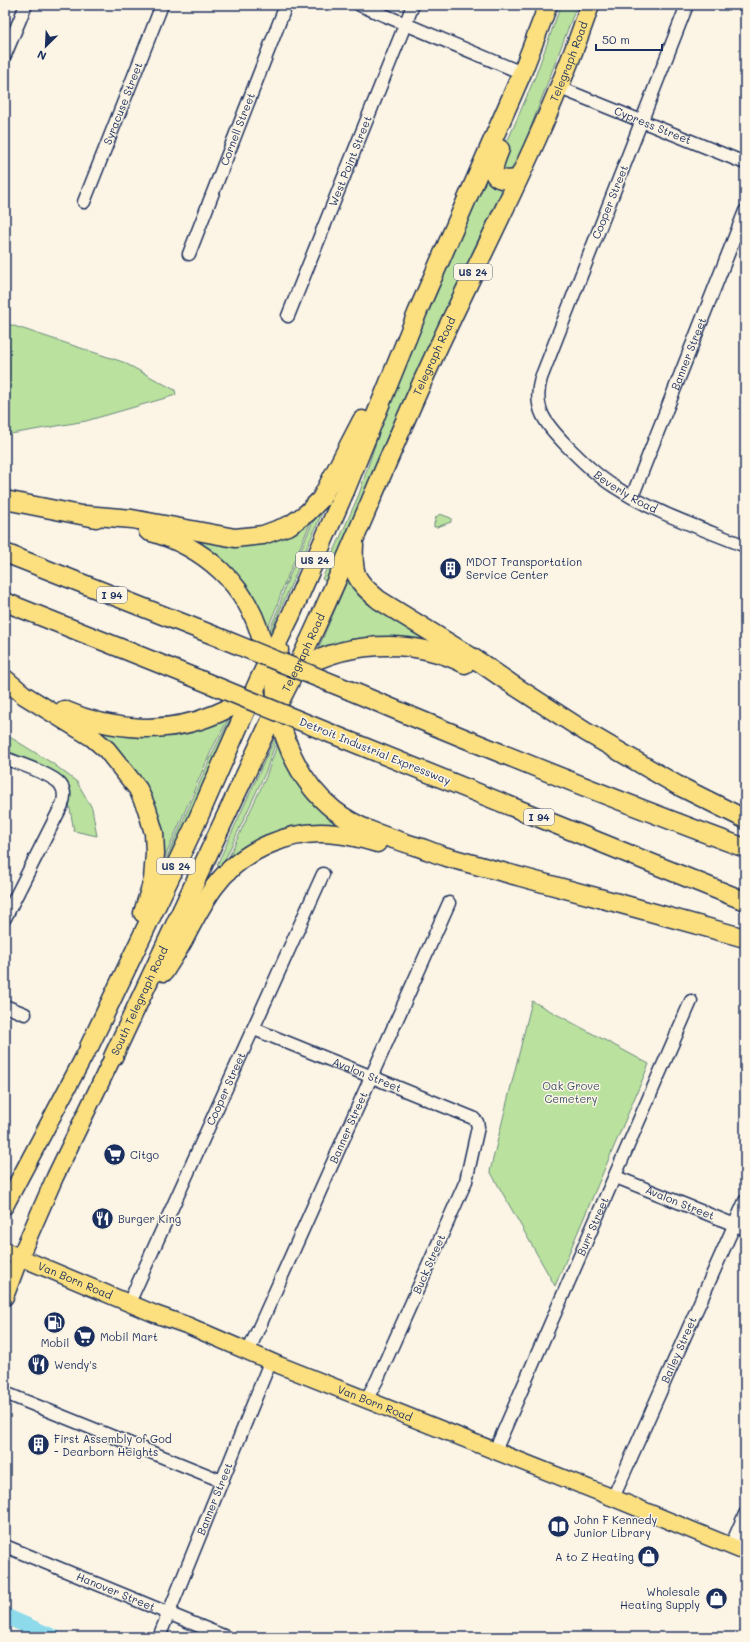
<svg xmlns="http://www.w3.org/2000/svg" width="750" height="1642" font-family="Mali,sans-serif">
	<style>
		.green { fill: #bae19d; stroke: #6a887e }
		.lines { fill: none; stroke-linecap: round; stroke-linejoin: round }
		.river { stroke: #8ddaeb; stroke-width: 16 }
		.minor-casing { stroke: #1b2f5e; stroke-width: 15 }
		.major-casing { stroke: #1b2f5e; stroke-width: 19 }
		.highway-casing { stroke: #1b2f5e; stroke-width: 21 }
		.minor { stroke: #fcf5e5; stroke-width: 12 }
		.major { stroke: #fce080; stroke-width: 16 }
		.highway { stroke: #fce080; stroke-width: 18 }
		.highway-bridge-casing { stroke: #1b2f5e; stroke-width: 21; stroke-linecap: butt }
		.highway-bridge { stroke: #fce080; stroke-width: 18 }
		.labels { text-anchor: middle; stroke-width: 3; stroke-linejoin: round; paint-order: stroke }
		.shield { fill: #fcf5e5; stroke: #5e6a86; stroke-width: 1 }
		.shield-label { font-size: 10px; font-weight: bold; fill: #1b2f5e }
		.street-label { font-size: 11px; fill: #1b2f5e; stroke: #fcf5e5 }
		.poi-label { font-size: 11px; fill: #1b2f5e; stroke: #fcf5e5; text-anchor: start }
		.park-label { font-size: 11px; fill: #3b536b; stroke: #fcf5e5 }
	</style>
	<rect width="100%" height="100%" fill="#fcf5e5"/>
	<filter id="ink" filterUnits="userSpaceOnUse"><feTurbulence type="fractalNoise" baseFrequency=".025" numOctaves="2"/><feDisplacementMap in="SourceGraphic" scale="8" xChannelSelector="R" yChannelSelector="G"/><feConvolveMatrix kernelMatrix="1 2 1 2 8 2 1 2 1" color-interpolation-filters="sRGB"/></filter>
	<g filter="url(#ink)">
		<!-- green -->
		<g class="green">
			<polygon points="561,5 577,5 523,148 513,169 511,169 510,172 502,172 502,154 535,77"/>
			<polygon points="485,180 501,190 502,192 454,293 326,581 322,579 359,494 387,408"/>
			<polygon points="5,323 123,362 175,390 176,395 86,421 5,435"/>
			<polygon points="321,512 322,513 271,631 268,633 279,607 286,584 314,519 311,515"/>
			<polygon points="440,514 451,518 451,522 437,527 434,527 434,524 436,517"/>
			<polygon points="312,519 283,587 277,606 266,632 196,542 199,537"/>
			<polygon points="348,579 354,588 426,636 424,641 315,656"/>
			<polygon points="234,711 235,714 164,873 161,872 159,867 163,866 214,750"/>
			<polygon points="231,714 212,749 162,864 157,833 97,736 99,729"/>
			<polygon points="5,734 52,763 77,782 92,808 97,836 74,831 68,798 62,780 5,752"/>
			<polygon points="275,738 277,738 266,771 223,864 223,869 217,865"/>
			<polygon points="279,739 344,824 226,863 266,777"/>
			<polygon points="532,1001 649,1064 555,1286 490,1171"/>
		</g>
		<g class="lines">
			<!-- river -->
			<polyline class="river" points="5,1616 53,1637"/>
			<defs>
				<g id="minor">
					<polyline points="360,5 522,73"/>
					<path id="s1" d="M687 5 541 378C532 409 546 424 566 445 581 460 597 476 615 487 655 513 701 528 745 546"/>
					<polyline points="5,55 26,5"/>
					<path id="s2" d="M560 88 745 163"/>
					<path id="s3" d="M84 202 162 5"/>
					<path id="s4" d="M189 254 286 5"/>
					<path id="s5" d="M288 316 413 5"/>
					<path id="s6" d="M632 497 745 211"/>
					<path d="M5 758C17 763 52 774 60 784 65 790 65 797 62 805L5 918"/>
					<polyline points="5,1006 25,1014"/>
					<path id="s7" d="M254 1029 473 1118 477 1122 478 1127 466 1181 377 1380 366 1400"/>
					<path id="s8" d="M616 1177 745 1229"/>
					<path id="s9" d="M129 1303 323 874"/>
					<path id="s10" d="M248 1352 449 903"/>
					<polyline points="5,1393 222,1481"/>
					<path id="s11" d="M495 1451 691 1001"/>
					<path id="s12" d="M613 1498 745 1201"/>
					<path id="s13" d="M5 1546 226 1637"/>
					<polyline points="731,1546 745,1514"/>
					<path id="s14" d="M159 1637 270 1362"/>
				</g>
				<g id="major">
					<polyline points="5,1206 89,1047"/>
					<path id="s15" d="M5 1251 155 1314 189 1326 279 1365 611 1497 745 1552"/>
					<polyline points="5,1297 20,1257 55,1177 113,1057"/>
				</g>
				<g id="highway">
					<path d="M500 149C491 171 488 183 518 179"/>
					<polyline points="5,500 96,518"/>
					<polyline points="85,515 132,519 235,538 263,535 290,525 307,513 321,499 362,420"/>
					<path d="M148 531C204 546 248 585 262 641 264 651 268 658 268 668"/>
					<path d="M354 545C352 575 356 581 379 600L481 663 510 683 586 732 677 785 745 819"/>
					<polyline points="5,553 218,637"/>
					<polyline points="5,602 198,679"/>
					<path d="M279 650C266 705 290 775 334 810 358 829 387 837 415 846 426 849 436 854 447 857 471 864 496 870 521 877 596 897 670 917 745 938"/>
					<path d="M291 675C339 640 413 637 465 664"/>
					<polyline points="5,679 24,695 92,737 107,750 138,789 147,809 154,833 155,853 153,880 143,913"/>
					<path d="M351 691C481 746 612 799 745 848"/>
					<path d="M64 710C112 731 167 735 216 714 228 709 240 702 252 697L256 694"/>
					<polyline points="332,734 745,901"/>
					<path d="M164 972C170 962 177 952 183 941 193 922 202 903 215 886 242 850 291 828 336 834 350 835 364 839 377 843"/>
					<polyline points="89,1047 196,823 259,680 291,615 345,491 418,311 522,73 548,5"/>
					<path id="s16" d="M113 1057 277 707C334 596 378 478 430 365 485 245 548 130 590 5"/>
				</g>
			</defs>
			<!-- minor casing -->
			<use href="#minor" class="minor-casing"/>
			<!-- major casing -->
			<use href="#major" class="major-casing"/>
			<!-- highway casing -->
			<use href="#highway" class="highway-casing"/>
			<!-- minor -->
			<use href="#minor" class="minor"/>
			<!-- major -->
			<use href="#major" class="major"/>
			<!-- highway -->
			<use href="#highway" class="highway"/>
			<defs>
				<g id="highway-bridge">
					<polyline points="218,637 351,691"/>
					<polyline points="198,679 332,734"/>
				</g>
			</defs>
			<!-- highway-bridge casing -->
			<use href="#highway-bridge" class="highway-bridge-casing"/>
			<!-- highway-bridge -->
			<use href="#highway-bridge" class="highway-bridge"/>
		</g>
	</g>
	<!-- icons -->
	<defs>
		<symbol id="building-disc" viewBox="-11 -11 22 22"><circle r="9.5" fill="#1b2f5e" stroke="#fcf5e5"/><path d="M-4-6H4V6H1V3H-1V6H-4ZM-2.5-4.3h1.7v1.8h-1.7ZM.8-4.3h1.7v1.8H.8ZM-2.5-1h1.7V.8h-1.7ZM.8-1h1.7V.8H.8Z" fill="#fff"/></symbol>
		<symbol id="supermarket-disc" viewBox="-11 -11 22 22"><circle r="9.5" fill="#1b2f5e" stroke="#fcf5e5"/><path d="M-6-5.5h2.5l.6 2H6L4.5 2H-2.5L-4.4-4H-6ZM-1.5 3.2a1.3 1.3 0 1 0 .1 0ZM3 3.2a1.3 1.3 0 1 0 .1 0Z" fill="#fff"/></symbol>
		<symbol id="restaurant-disc" viewBox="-11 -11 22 22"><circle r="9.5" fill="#1b2f5e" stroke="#fcf5e5"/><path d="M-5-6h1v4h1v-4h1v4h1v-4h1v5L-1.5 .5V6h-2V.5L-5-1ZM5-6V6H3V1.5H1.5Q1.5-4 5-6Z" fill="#fff"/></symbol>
		<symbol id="fuel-disc" viewBox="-11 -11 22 22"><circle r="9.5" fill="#1b2f5e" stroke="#fcf5e5"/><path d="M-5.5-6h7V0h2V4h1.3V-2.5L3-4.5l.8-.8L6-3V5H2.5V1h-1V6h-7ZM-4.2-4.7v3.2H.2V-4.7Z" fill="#fff"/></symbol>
		<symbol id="library-disc" viewBox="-11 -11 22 22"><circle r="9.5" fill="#1b2f5e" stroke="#fcf5e5"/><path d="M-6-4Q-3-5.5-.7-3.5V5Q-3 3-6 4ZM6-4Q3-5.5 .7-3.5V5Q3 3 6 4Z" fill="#fff"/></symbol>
		<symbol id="shop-disc" viewBox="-11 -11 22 22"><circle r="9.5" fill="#1b2f5e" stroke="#fcf5e5"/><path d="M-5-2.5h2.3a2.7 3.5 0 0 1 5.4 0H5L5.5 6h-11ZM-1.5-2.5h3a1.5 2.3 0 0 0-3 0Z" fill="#fff"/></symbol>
	</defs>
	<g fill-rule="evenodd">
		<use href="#building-disc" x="438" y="556" width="25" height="25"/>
		<use href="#supermarket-disc" x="102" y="1142" width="25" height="25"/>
		<use href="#restaurant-disc" x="90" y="1206" width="25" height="25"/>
		<use href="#fuel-disc" x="42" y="1310" width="25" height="25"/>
		<use href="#supermarket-disc" x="72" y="1324" width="25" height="25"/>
		<use href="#restaurant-disc" x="26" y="1352" width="25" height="25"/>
		<use href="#building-disc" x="26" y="1432" width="25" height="25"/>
		<use href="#library-disc" x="546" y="1514" width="25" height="25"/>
		<use href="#shop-disc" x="636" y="1544" width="25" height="25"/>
		<use href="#shop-disc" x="704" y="1586" width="25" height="25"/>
	</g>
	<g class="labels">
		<!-- shield labels -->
		<g class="shield">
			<rect x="454" y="264" width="38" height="16" rx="3"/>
			<rect x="296" y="552" width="38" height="16" rx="3"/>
			<rect x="97" y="587" width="30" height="16" rx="3"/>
			<rect x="524" y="809" width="30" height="16" rx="3"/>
			<rect x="157" y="858" width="38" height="16" rx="3"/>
		</g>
		<g class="shield-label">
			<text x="473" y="276">US 24</text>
			<text x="315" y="564">US 24</text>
			<text x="112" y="599">I 94</text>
			<text x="539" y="821">I 94</text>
			<text x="176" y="870">US 24</text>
		</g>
		<!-- street labels -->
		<g class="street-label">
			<text dy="4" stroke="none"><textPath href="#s16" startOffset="1095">Telegraph Road</textPath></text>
			<text dy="4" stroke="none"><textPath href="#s3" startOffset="106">Syracuse Street</textPath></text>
			<text dy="4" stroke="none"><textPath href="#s2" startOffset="100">Cypress Street</textPath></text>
			<text dy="4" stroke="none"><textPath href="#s4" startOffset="134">Cornell Street</textPath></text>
			<text dy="4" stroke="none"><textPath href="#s5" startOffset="167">West Point Street</textPath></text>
			<text transform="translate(610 202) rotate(-68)" y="4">Cooper Street</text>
			<text dy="4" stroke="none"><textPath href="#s6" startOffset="154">Banner Street</textPath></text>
			<text dy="4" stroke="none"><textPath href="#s16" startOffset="771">Telegraph Road</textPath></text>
			<text dy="4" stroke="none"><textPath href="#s1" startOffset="553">Beverly Road</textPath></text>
			<text dy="4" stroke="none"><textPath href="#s16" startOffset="447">Telegraph Road</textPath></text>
			<text transform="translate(375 751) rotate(22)" y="4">Detroit Industrial Expressway</text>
			<text dy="4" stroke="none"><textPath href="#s16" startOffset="62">South Telegraph Road</textPath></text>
			<text dy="4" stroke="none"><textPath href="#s7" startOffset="122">Avalon Street</textPath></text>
			<text dy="4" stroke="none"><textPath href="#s9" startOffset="235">Cooper Street</textPath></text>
			<text dy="4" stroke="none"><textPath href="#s10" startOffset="246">Banner Street</textPath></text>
			<text dy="4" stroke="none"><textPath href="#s8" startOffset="69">Avalon Street</textPath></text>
			<text dy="4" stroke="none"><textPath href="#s11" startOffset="245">Burr Street</textPath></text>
			<text transform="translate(429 1264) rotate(-66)" y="4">Buck Street</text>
			<text dy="4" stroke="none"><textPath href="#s15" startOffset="76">Van Born Road</textPath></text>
			<text dy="4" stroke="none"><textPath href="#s12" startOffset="162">Bailey Street</textPath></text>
			<text dy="4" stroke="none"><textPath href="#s15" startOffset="400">Van Born Road</textPath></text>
			<text dy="4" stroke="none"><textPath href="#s14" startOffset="149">Banner Street</textPath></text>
			<text dy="4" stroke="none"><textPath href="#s13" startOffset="120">Hanover Street</textPath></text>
		</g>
		<!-- poi labels -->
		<g class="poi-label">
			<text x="466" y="566">MDOT Transportation<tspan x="466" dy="13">Service Center</tspan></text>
			<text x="130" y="1159">Citgo</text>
			<text x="118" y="1223">Burger King</text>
			<text x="100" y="1341">Mobil Mart</text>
			<text x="55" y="1347" text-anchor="middle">Mobil</text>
			<text x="54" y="1369">Wendy's</text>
			<text x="54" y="1443">First Assembly of God<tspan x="54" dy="13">- Dearborn Heights</tspan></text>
			<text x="574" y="1524">John F Kennedy<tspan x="574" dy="13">Junior Library</tspan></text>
			<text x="634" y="1561" text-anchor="end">A to Z Heating</text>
			<text x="700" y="1596" text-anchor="end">Wholesale<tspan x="700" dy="13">Heating Supply</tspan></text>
		</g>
		<!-- park labels -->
		<g class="park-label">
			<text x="571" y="1090">Oak Grove<tspan x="571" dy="13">Cemetery</tspan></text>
		</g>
	</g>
	<!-- margin -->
	<rect width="750" height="1642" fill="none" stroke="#fcf5e5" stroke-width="20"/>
	<rect x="10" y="10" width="730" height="1622" fill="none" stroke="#1b2f5e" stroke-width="1.5" filter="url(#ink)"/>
	<!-- north arrow -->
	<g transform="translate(46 46) rotate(204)" stroke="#fcf5e5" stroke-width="3" paint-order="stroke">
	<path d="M0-3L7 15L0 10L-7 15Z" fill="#1b2f5e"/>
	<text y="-6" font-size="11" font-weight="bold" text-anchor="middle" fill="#1b2f5e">N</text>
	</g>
	<!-- scale -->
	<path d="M596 44v6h66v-6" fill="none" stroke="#1b2f5e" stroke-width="2"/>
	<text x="602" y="44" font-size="12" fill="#1b2f5e" stroke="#fcf5e5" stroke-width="3" paint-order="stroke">50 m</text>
</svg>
